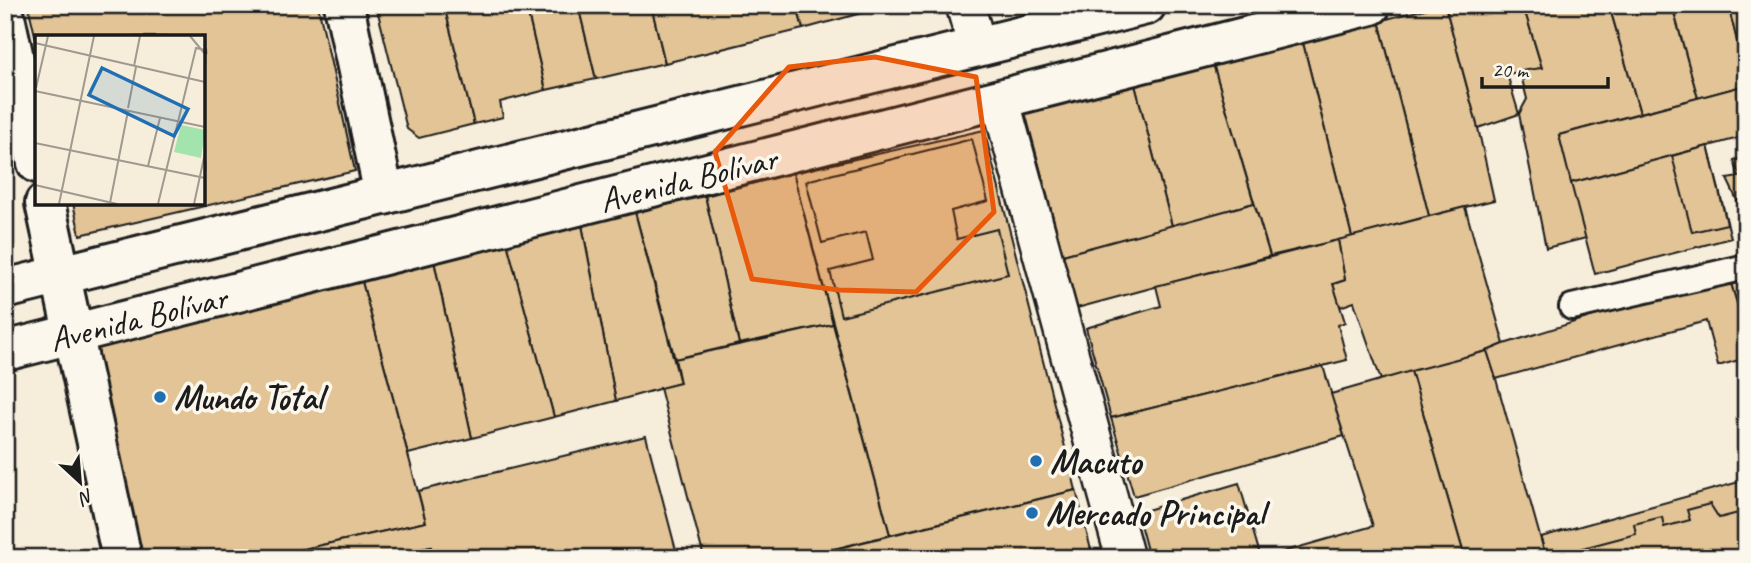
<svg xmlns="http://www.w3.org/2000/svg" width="1751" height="563" font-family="Caveat,sans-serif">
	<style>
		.building { fill: #e2c496; stroke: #1c1c1c; stroke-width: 2 }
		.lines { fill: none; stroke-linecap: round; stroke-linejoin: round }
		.service-casing { stroke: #1c1c1c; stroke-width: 30 }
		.pedestrian-casing { stroke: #1c1c1c; stroke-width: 42 }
		.minor-casing { stroke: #1c1c1c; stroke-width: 44 }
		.primary-casing { stroke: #1c1c1c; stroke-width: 44 }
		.service { stroke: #fbf7ec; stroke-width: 24 }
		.pedestrian { stroke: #fbf7ec; stroke-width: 37 }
		.minor { stroke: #fbf7ec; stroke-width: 38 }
		.primary { stroke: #fbf7ec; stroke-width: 38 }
		.marked { fill: #e8590c; fill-opacity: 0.2; stroke: #e8590c; stroke-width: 5; stroke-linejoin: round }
		.poi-dot { fill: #1f6fb2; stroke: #fbf7ec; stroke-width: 2.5 }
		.labels { text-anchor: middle; stroke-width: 7; stroke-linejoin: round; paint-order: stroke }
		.street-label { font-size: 35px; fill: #1c1c1c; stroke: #fbf7ec }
		.poi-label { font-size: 35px; font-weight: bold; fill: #1c1c1c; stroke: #fbf7ec; text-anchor: start }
		.inset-road { fill: none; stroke: #9f998f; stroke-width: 2 }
		.view { fill: #1f6fb2; fill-opacity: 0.15; stroke: #1f6fb2; stroke-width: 3.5 }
		.inset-edge { fill: none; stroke: #1c1c1c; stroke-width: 3.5 }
	</style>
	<rect width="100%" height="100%" fill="#f6eddb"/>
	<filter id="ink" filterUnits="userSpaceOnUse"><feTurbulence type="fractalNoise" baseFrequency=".0143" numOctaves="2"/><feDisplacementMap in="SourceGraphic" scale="14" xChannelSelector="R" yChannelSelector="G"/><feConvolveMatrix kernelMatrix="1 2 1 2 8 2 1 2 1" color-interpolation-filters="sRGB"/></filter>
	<g filter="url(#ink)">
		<!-- building -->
		<g class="building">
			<polygon points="28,5 318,5 355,171 80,235 73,203 203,203 203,37 37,37 37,44"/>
			<polygon points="376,5 444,5 474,124 419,138 407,129"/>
			<polygon points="444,5 526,5 546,90 500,102 503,117 474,124"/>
			<polygon points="526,5 578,5 596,79 546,90"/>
			<polygon points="578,5 651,5 665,63 596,79"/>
			<polygon points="651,5 797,5 803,29 665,63"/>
			<polygon points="797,5 891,5 803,29"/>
			<polygon points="1440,5 1445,5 1478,128 1494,200 1429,216 1379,21"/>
			<polygon points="1445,5 1523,5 1542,68 1507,74 1519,114 1478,128"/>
			<polygon points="1523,5 1609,5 1640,113 1559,135 1586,238 1546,248 1519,114 1527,99 1520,71 1542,68"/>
			<polygon points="1609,5 1672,5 1698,98 1640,113"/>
			<polygon points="1672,5 1728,5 1746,76 1746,85 1698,98"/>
			<polygon points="1728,5 1746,5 1746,76"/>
			<polygon points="1379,21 1429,216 1352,237 1302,39"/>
			<polygon points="1302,39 1352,237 1270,256 1213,64"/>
			<polygon points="1213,64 1254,203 1172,226 1135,85"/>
			<polygon points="1135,85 1172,226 1063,255 1025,112"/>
			<polygon points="1746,85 1746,136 1571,183 1559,135"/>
			<polygon points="984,130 1076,490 890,535 793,173"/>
			<polygon points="972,139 988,201 951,211 957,239 997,229 1008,274 841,316 830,271 873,260 866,232 822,243 806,181"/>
			<polygon points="1708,146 1731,238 1595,274 1571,183"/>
			<polygon points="1708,146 1727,224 1692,232 1672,156"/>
			<polygon points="1746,157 1746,219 1727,179 1739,177 1734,160"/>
			<polygon points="793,173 833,324 739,344 705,196"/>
			<polygon points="705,196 739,344 675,359 635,212"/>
			<polygon points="1254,203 1270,256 1077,308 1063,255"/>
			<polygon points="1465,207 1504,344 1487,351 1381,380 1354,302 1340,307 1333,284 1345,280 1338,240"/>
			<polygon points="635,212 680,383 616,401 582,225"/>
			<polygon points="582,225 616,401 554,417 507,243"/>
			<polygon points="1338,240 1345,280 1333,284 1345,322 1338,325 1347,360 1111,418 1086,328 1161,306 1156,286"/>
			<polygon points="507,243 554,417 472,438 434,261"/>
			<polygon points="434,261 472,438 408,454 361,278"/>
			<polygon points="1746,270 1746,333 1728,274"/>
			<polygon points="1728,274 1746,333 1746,358 1718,366 1706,321 1496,379 1487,351 1504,344"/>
			<polygon points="361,278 426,522 263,558 142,558 95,344"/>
			<polygon points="833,324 890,535 798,558 704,558 660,388 680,383 675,359"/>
			<polygon points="1487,351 1496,379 1546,558 1465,558 1411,371"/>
			<polygon points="1323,366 1344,436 1134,496 1111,418"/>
			<polygon points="1411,371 1465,558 1261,558 1373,526 1331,394"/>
			<polygon points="646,436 678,558 433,558 431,547 379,558 263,558 426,522 418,491"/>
			<polygon points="1746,480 1746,558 1546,558 1541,537"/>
			<polygon points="1239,483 1261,558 1149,558 1137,513"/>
			<polygon points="1076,490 1093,558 1025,558 1024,552 1002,558 798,558"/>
			<polygon points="1710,504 1719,518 1746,511 1746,553 1729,558 1586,558 1583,548 1636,534 1634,524 1662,517 1664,527 1690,520 1687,510"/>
			<polygon points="431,547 433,558 379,558"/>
		</g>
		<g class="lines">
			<defs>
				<polyline id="service" points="1572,307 1746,267"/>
				<g id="pedestrian">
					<polyline points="965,5 977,46"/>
					<polyline points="1000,99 1125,558"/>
				</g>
				<g id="minor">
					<polyline points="344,5 384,195"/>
					<polyline points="5,17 37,163"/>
					<polyline points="45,203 122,558"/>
				</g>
				<g id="primary">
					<polyline points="5,289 1146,5"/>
					<polyline points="5,351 1371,5"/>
				</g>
			</defs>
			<!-- service casing -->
			<use href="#service" class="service-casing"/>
			<!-- pedestrian casing -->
			<use href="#pedestrian" class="pedestrian-casing"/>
			<!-- minor casing -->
			<use href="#minor" class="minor-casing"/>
			<!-- primary casing -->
			<use href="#primary" class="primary-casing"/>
			<!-- service -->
			<use href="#service" class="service"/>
			<!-- pedestrian -->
			<use href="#pedestrian" class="pedestrian"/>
			<!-- minor -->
			<use href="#minor" class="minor"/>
			<!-- primary -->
			<use href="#primary" class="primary"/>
		</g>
	</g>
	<!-- marked area -->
	<path class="marked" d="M875 57 976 77 994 212 916 292 839 290 752 279 715 152 789 67Z"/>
	<!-- markers -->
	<g class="poi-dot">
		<circle cx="160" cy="397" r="7"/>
		<circle cx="1036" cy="461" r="7"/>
		<circle cx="1032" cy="513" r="7"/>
	</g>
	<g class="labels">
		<!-- street labels -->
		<g class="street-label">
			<text transform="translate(688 179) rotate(-14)" y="12">Avenida Bolívar</text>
			<text transform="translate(138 318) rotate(-14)" y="12">Avenida Bolívar</text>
		</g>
		<!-- poi labels -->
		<g class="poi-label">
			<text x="174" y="409">Mundo Total</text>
			<text x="1050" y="473">Macuto</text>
			<text x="1046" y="525">Mercado Principal</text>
		</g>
	</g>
	<!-- overview -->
	<g transform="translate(35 35)">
		<rect width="170" height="170" fill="#f6eddb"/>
		<path d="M146 90 170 95 166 123 139 117Z" fill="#a3e4ad"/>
		<path class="inset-road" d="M155 1 170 19M0 8 170 47M99 31 105 1M1 53 13 1M0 56 170 92M93 73 101 32M0 108 170 143M113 131 125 83M0 150 82 169M75 168 93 76M24 169 59 1M123 169 161 13 170 15M159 169 170 118"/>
		<path class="view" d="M67 33 153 74 139 101 54 60Z"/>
		<rect width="170" height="170" class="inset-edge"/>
	</g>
	<!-- margin -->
	<rect width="1751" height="563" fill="none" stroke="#fbf7ec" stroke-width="28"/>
	<rect x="14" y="14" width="1723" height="535" fill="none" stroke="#1c1c1c" stroke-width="2.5" filter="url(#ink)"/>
	<!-- north arrow -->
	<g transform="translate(80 482) rotate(154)" stroke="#fbf7ec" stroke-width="5" paint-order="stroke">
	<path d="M0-5L12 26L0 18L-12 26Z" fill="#1c1c1c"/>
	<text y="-10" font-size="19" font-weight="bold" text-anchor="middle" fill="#1c1c1c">N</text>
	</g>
	<!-- scale -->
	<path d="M1482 77v10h126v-10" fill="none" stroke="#1c1c1c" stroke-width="3.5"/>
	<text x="1492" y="77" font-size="21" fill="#1c1c1c" stroke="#fbf7ec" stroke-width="5" paint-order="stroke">20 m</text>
</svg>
